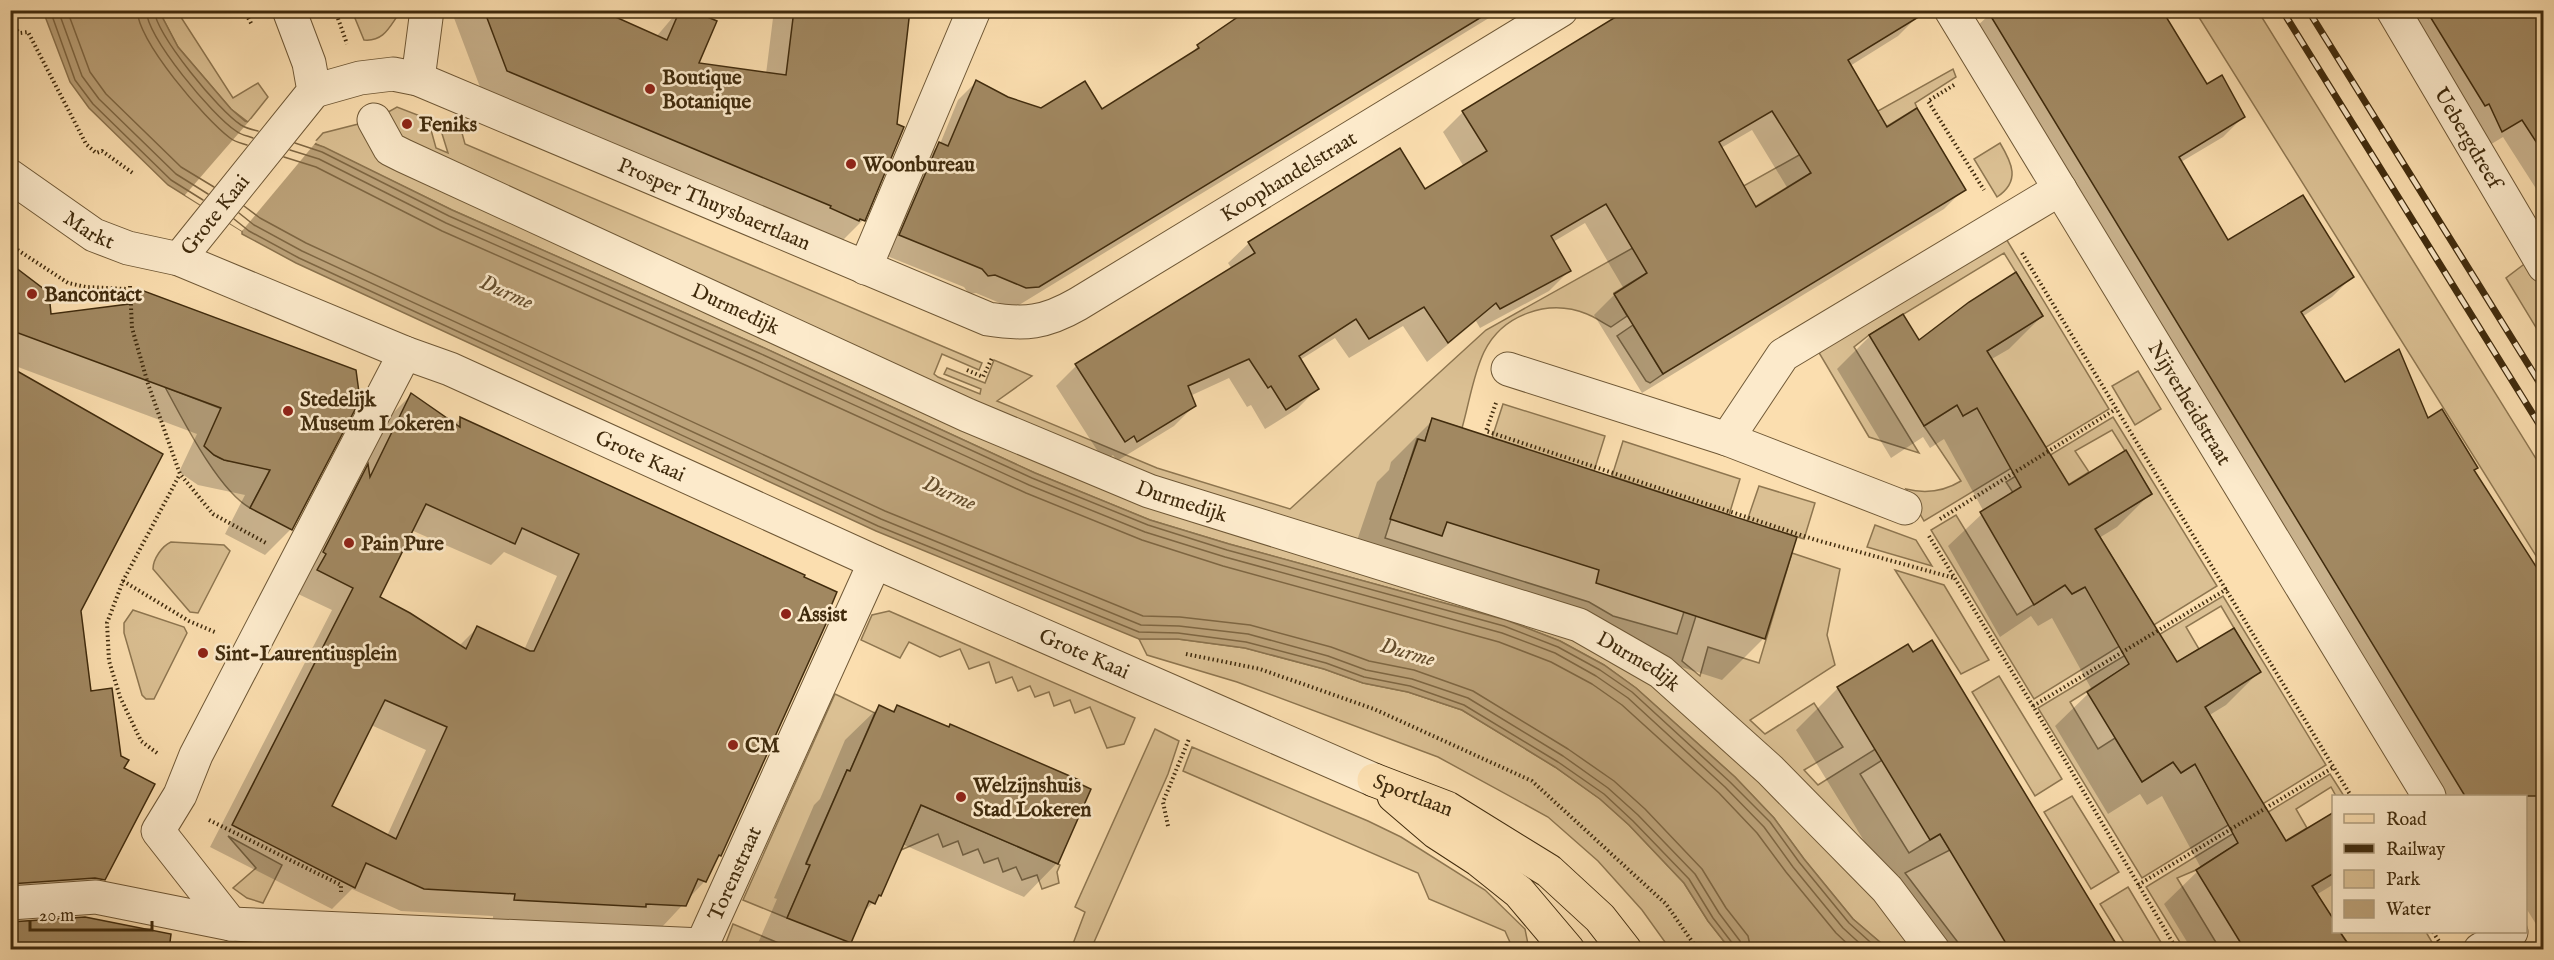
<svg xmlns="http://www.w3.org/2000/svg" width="2554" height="960" font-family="'IM FELL English',serif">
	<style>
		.green { fill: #dbc093; stroke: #8e7650; stroke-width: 1.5; fill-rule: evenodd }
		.water { fill: #bba178; stroke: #8a724d; stroke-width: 1.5 }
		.pier { fill: #fbdeaf }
		.shadow { fill: #0003; fill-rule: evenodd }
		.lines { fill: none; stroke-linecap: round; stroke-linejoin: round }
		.shore { stroke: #7e6642; stroke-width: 1.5 }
		.building { fill: #a18861; stroke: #402b0d; stroke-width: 1.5; fill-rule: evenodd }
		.minor-casing { stroke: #6f5836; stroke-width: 35 }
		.major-casing { stroke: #402b0d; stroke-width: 35 }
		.path { stroke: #402b0d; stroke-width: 4; stroke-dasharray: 1.5 3; stroke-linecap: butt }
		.minor { stroke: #fceacb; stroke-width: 33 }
		.major { stroke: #fbdeaf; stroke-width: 33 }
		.rail-casing { stroke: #402b0d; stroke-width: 7 }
		.rail { stroke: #fceacb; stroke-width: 4.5; stroke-dasharray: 14; stroke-linecap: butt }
		.poi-dot { fill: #8f2418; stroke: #fceacb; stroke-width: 2 }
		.labels { text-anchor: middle; stroke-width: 5; stroke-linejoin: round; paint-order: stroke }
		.poi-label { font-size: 21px; font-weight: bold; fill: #402b0d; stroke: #fceacb; text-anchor: start }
		.street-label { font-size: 21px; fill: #402b0d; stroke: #fceacb }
		.water-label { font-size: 22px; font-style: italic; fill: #654e2d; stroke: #fceacb }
	</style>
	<rect width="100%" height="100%" fill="#fbdeaf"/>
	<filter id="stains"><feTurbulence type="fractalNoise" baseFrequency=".00333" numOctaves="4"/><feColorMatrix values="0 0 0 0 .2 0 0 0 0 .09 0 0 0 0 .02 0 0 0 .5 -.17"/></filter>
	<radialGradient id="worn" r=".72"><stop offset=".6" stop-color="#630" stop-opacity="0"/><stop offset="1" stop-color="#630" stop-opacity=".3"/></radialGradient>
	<!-- green -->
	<g class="green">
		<polygon points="159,11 177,11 233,98 258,83 268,97 248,122 231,109 178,47"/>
		<path d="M352 11H401C390 25 385 42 364 40Z"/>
		<polygon points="2195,11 2258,11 2543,470 2543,567"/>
		<path d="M1953 69 1956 77 1915 103 1917 108 1614 293 1627 316 1611 327C1603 323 1595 317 1587 314 1548 298 1502 315 1484 352 1473 375 1469 404 1462 428L1432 419 1425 441 1417 439 1385 538 1589 602 1613 616 1677 634 1688 599 1700 603 1682 661 1700 676 1708 647 1759 663 1792 553 1840 569 1827 635 1835 665 1750 720 1765 734 1814 703 1843 747 1804 770 1818 785 1885 743 1892 754 1860 774 1909 853 1940 834 1950 850 1905 873 1963 949H1888L1853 919 1804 859 1774 818 1735 777 1636 688 1604 665 1560 641 1506 620 1229 544 1150 520 1035 473 762 347 452 210 314 143 323 133 374 120 397 107 428 119 436 148 448 153 439 124 462 133 465 144 982 363 979 370 942 354 934 374 938 377 980 394 981 389 944 374 947 368 985 383 994 360 1032 376 997 401 1157 468 1290 509 1486 330Z"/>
		<path d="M2000 143C2012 163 2021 181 1997 197L1974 159Z"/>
		<path d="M2005 237 2109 409 1924 521 1906 489C1926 494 1943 492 1961 481L1924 426 1957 405 1963 416 1987 351 2043 316 2004 253 1869 335 1854 347 1919 453 1869 437 1818 351Z"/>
		<polygon points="2527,262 2543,288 2543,339 2506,278"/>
		<polygon points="1633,325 1663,374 1650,383 1646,381 1617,336"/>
		<polygon points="2138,371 2161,409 2135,425 2112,386"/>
		<path d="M165 387 248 419C231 424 208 425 207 446 221 470 253 460 276 458L250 508C218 490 183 420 165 387Z"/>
		<polygon points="1503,404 1605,436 1594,471 1492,438"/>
		<polygon points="2113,417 2217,586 2034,699 1931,530 1956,515 2017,615 2065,585 2072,594 2085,587 2149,617 2095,529 2152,494 2112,430 2075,451 2089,472 2034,506 2029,517 2006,482"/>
		<polygon points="1623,441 1740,479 1729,515 1612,476"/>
		<polygon points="1759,486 1815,503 1804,539 1747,521"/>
		<polygon points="1875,525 1916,540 1932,566 1867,547"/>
		<path d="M171 542 224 545 230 551 198 613 190 612 153 569C153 559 162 546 171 542Z"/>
		<polygon points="1895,570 1944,585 1989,660 1961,674"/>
		<path d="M2223 596 2326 765 2142 878 2038 708ZM2221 606 2260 672 2205 707 2257 795 2223 815 2195 764 2181 773 2173 762 2142 782 2115 738 2098 749 2070 702 2121 670 2142 684 2199 649 2186 627Z"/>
		<polygon points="133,610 184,627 187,633 154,699 146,699 142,695 124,633 124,623"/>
		<polygon points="889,611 1135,718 1124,744 1107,748 1090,707 1075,713 1070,700 1054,706 1049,692 1035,697 1030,686 1018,691 1012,677 996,683 989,662 969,669 960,649 940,657 909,642 900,658 861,640 872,615"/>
		<polygon points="1139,639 1178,639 1245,648 1324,669 1363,683 1408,692 1462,710 1555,767 1600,799 1629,825 1684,883 1708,921 1730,949 1670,949 1642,910 1598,861 1548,817 1438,757 1237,682 1147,655"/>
		<polygon points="1999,676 2062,779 2035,796 1972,692"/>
		<polygon points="835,694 875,713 850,771 847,770 806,863 810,865 787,918 743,900"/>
		<polygon points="1155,729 1179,741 1168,774 1091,949 1071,949 1085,912 1075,907"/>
		<polygon points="1192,747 1368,821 1401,837 1485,890 1525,929 1529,949 1513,949 1505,931 1429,899 1418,873 1183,771"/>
		<polygon points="2330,774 2344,796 2336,796 2331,787 2296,809 2307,828 2251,862 2229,849 2196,870 2177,878 2220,949 2184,949 2146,887"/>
		<polygon points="2072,796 2119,872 2091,889 2044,812"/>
		<polygon points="921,805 1058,864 1060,865 1057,872 1059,883 1042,889 1037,875 1022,880 1016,867 1003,872 998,858 984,863 978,849 963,855 958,841 943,847 938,834 901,850"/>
		<polygon points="228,836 282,865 263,903 247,898 233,888 256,868"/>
		<polygon points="2333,873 2333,920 2312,886"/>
		<polygon points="2128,887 2165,949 2128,949 2100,904"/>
		<polygon points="733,924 793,949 734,949 725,945"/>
		<polygon points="2340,932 2426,932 2436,949 2352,949"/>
	</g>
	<!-- water -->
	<polygon class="water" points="43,11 159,11 178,47 231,109 245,121 324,147 452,210 762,347 1035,473 1150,520 1229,544 1506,620 1560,641 1604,665 1636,688 1735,777 1774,818 1804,859 1853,919 1888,949 1730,949 1708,921 1684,883 1629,825 1600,799 1555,767 1462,710 1408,692 1363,683 1324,669 1245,648 1178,639 1139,639 876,531 296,263 242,234 242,231 168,185 89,108 70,82"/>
	<!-- pier -->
	<polygon class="pier" points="251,119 317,141 242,231 185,195"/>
	<!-- shadow -->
	<g class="shadow">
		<polygon points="451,10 605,10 607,15 656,37 679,10 687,10 697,64 766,74 774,10 909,10 863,220 839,244 483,95"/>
		<polygon points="1245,10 1502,10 1019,305 1007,306 976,293 969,294 964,287 882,254 921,162 940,144 958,100 976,82 1007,99 1041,109 1102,111 1186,59 1198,46 1232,23"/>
		<polygon points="1994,10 2207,86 2243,117 2223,137 2181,162 2228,242 2352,277 2332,297 2302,317 2344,384 2427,420 2473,471 2544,694 2544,937 2526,908 2526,796 2433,796 1969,34"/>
		<polygon points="2397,10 2544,10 2544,201 2503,137 2483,149"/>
		<path d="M1918 16 1898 36 1850 66 1887 129 1964 189 1944 209 1642 393 1594 315 1614 295 1624 289 1585 223 1553 242 1569 271 1549 291 1480 328 1476 321 1427 362 1403 326 1349 358 1335 338 1300 360 1317 389 1297 409 1265 429 1251 405 1247 407 1229 378 1190 396 1194 406 1174 426 1117 461 1113 455 1104 461 1056 386 1076 366 1232 269 1228 263 1249 243 1400 150 1425 191 1464 167 1443 132 1463 112ZM1752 130 1788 189 1756 209 1721 148Z"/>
		<polygon points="16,270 50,316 354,371 291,529 265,555 225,534 245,495 198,485 179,472 197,434 10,364 10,271"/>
		<polygon points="2042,316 2009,349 1990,360 2068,487 2150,494 2117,527 2099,538 2177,664 2259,672 2226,705 2208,716 2285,843 2334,814 2334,884 2316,895 2334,932 2339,932 2350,950 2192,950 2164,904 2201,868 2162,796 2147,805 2140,794 2108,814 2055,726 2092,690 2052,618 2038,626 2031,616 2000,637 1948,546 1984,512 1944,439 1930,448 1923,437 1891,458 1837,369 1870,336 1919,342"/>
		<polygon points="10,369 79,611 90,692 122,769 104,879 78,905 10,907"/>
		<path d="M411 395 454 425 461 418 803 575 720 855 714 861 705 881 662 927 493 922V916L401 911 352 889 332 909 210 847 332 610 296 593 346 488 362 473 389 417ZM411 530 491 565 504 552 557 576 524 650 477 628 459 646 378 598ZM371 725 426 750 387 836 330 806Z"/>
		<polygon points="1433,420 1764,638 1722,680 1350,561 1377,482 1389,470 1391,462"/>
		<polygon points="1908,646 2118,950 1944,950 1898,875 1888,880 1796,730 1837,689"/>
		<polygon points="879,707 891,712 897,707 1057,863 1024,897 902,844 880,895 862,914 850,943 843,950 755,950 777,899 774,898 814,805 820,799 845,740"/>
	</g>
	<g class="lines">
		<!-- shore -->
		<g class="shore">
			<polyline points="50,10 75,80 93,104 171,180 203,200"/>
			<polyline points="58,10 82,76 99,99 176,174 208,194"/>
			<polyline points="67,10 90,72 106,94 181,167 214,187"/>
			<path d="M137 10C139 43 204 118 230 138 235 142 241 143 247 145"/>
			<path d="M146 10C148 39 212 115 236 131 241 135 248 136 253 138"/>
			<path d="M154 10C157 36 219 111 241 125 246 128 253 130 258 131"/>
			<polyline points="295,143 322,152 449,216 759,353 1032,478 1148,525 1227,550 1504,626 1558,647 1600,670 1632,692 1730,782 1770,822 1799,862 1849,923 1879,950"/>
			<polyline points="290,150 319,159 446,223 756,360 1029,485 1145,532 1225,557 1502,633 1555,653 1596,676 1628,698 1725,787 1764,827 1793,867 1843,928 1867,950"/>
			<polyline points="284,157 316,167 442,231 752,368 1026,493 1142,540 1223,566 1499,642 1551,662 1592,684 1622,705 1719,793 1757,833 1786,872 1836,933 1854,950"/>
			<polyline points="244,206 260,218 306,243 885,511 1143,616 1180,617 1250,625 1331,647 1369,661 1414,670 1473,691 1568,749 1614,781 1645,809 1702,869 1726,908 1748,936 1751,950"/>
			<polyline points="239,213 254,225 302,251 881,519 1141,625 1179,626 1248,634 1328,656 1366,670 1412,679 1468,698 1563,756 1608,788 1638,815 1695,874 1719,913 1740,941 1742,950"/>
			<polyline points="234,219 249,231 299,258 878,526 1139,632 1178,633 1246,642 1326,663 1364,677 1410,686 1464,705 1558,762 1604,794 1633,821 1689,879 1713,918 1733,944 1734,950"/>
		</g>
	</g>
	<!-- building -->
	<g class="building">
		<polygon points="484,10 600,10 667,40 680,10 691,10 717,21 699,63 786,75 794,10 910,10 897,124 904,127 865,221 860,219 859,221 830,208 831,206 507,71"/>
		<polygon points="1248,10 1493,10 1039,287 1026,288 995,275 988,276 982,269 899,235 939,142 948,146 976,80 1008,97 1041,108 1085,81 1102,109 1199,48 1197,45"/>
		<path d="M1627 10H1930L1848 60 1887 127 1917 108 1966 190 1663 374 1614 294 1647 273 1606 204 1551 236 1571 271 1500 309 1496 303 1448 343 1424 307 1369 339 1356 319 1299 356 1319 389 1286 410 1271 386 1268 388 1249 359 1188 386 1196 406 1137 442 1134 436 1125 442 1075 364 1255 253 1248 242 1400 148 1425 189 1487 151 1462 111ZM1772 111 1811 173 1756 207 1719 142Z"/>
		<polygon points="1987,10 2162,10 2207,84 2222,75 2245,117 2179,157 2228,240 2303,195 2354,277 2301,312 2345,382 2399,349 2428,418 2442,409 2478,468 2474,470 2544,579 2544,796 2465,796"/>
		<polygon points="2426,10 2544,10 2544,154 2522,120 2502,132 2489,104 2485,106"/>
		<polygon points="11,264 49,293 51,314 129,304 144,291 356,370 360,400 292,530 250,508 270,470 224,460 214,455 204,446 221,408 10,330"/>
		<polygon points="2016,272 2043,316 1987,351 2069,485 2126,450 2152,494 2095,529 2177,662 2234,628 2261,672 2205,707 2286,841 2334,812 2334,873 2312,886 2334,920 2334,932 2340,932 2352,950 2245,950 2196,870 2238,843 2195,764 2181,773 2173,762 2142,782 2087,692 2129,664 2085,587 2072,594 2065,585 2034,605 1980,512 2021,487 1977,408 1963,416 1957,405 1924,426 1869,335 1903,314 1919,340 1969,302"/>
		<polygon points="10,367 163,454 81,611 91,691 112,688 121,756 129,760 124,768 155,784 105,880 95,878 10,884"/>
		<path d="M411 393 460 427V417L805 575 804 577 837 592 827 616 829 617 721 856 719 855 706 882 698 879 686 906 646 904V907L514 900 515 894 424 889 366 863 355 888 232 825 353 588 317 570 326 554 323 552 368 464 370 477ZM426 504 515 544 522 528 579 554 534 651H530L477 626 466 649 410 613 380 597ZM385 700 447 727 396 839 332 806Z"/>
		<polygon points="1432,418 1797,537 1765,639 1596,583 1599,570 1447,522 1442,536 1390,519 1418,439 1425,441"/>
		<polygon points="1932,640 2120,950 2010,950 1940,834 1930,840 1837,687 1908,644 1913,652"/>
		<polygon points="879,705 894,712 897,705 949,727 950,724 1079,780 1078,783 1091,789 1058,864 921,805 881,896 879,895 875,904 869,901 851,943 787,918 810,865 806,864 847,770 850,771"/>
		<polygon points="85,917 171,934 169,950 10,950 10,922"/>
	</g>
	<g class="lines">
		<defs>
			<g id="minor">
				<path id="s1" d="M1951 10 2429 796"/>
				<path id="s2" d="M2393 10 2544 266"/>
				<polyline points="418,79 427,10"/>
				<path id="s3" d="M314 91 360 78 393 74 418 79 988 319C1025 325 1045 323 1078 304L1561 10"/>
				<path id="s4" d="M374 120 390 149 404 156 967 415 1149 491 1579 625 1661 672 1770 770 1887 889 1933 950"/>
				<path id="s5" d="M10 176 94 235 128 248 179 259 405 353 450 369 875 562 1374 780"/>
				<path id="s6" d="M179 259 314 91 309 63 289 10"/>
				<polyline points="865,268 974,10"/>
				<polyline points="1508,369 1727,439 1783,355 2060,189"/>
				<polyline points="1727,439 1905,508"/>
				<path id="s7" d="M10 903 96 897 231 924 702 945 875 562"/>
				<polyline points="231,924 158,831 180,795 196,755 405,353"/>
				<polyline points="2480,950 2511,932"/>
			</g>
			<g id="major">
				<path id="s8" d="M1374 780 1447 808 1549 871 1600 918 1625 950"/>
				<polyline points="1394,796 1436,832 1479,860 1519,892 1568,950"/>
			</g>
		</defs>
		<!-- minor casing -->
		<use href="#minor" class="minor-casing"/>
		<!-- major casing -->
		<use href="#major" class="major-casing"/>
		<!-- path -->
		<g class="path">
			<polyline points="244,10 252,25"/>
			<polyline points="335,10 347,44"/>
			<polyline points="10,25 20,33 28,32 86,144 96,153 102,151 134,174"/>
			<polyline points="1954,85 1928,101 1984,190"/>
			<polyline points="10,245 68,283 86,287 127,289"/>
			<polyline points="2022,253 2351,796"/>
			<polyline points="130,286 132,328 148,384 180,474 213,514 266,543"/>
			<polyline points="967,370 983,377 992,358"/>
			<polyline points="1496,403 1486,431 1816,540 1954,578"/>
			<polyline points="1940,519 2116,409"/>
			<polyline points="1929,536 2033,706 2177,950"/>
			<polyline points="123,581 189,621 217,633"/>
			<polyline points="1186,654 1260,669 1374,709 1532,781 1666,904 1698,950"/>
			<polyline points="2033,706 2227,589"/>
			<polyline points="157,753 141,741 120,697 109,661 107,623 123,581 180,474"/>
			<polyline points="209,820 341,885 341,892"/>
			<polyline points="1168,826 1163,802 1189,739"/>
			<polyline points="2138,885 2334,767"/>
			<polyline points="2433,932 2442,946"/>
		</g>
		<!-- minor -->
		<use href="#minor" class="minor"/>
		<!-- major -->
		<use href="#major" class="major"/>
		<defs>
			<g id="rail">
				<polyline points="2282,10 2544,432"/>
				<polyline points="2308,10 2544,390"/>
			</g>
		</defs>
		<!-- rail casing -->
		<use href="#rail" class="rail-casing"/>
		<!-- rail -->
		<use href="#rail" class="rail"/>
	</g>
	<!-- markers -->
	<g class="poi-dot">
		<circle cx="650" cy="89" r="6"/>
		<circle cx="407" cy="124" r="6"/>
		<circle cx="851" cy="164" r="6"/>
		<circle cx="32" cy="294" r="6"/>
		<circle cx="288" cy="411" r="6"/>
		<circle cx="349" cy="543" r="6"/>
		<circle cx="786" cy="614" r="6"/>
		<circle cx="203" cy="653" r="6"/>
		<circle cx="733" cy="745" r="6"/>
		<circle cx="961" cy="797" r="6"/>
	</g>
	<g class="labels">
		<!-- poi labels -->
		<g class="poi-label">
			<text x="662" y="84">Boutique<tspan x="662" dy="24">Botanique</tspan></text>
			<text x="419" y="131">Feniks</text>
			<text x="863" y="171">Woonbureau</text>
			<text x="44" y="301">Bancontact</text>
			<text x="300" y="406">Stedelijk<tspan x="300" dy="24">Museum Lokeren</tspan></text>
			<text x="361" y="550">Pain Pure</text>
			<text x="798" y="621">Assist</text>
			<text x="215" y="660">Sint-Laurentiusplein</text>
			<text x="745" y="752">CM</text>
			<text x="973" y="792">Welzijnshuis<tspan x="973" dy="24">Stad Lokeren</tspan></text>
		</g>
		<!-- street labels -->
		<g class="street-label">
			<text dy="7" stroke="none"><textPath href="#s2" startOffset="148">Uebergdreef</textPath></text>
			<text dy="7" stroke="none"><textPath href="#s3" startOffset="1065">Koophandelstraat</textPath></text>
			<text dy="7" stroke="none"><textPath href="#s3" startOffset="428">Prosper Thuysbaertlaan</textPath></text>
			<text dy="7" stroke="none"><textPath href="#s6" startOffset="57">Grote Kaai</textPath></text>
			<text dy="7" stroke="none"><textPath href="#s5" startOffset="96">Markt</textPath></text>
			<text dy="7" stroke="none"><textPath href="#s4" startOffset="414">Durmedijk</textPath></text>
			<text dy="7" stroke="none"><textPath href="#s1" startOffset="460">Nijverheidstraat</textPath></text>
			<text dy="7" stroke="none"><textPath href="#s5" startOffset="693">Grote Kaai</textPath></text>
			<text dy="7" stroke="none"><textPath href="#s4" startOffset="900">Durmedijk</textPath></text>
			<text dy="7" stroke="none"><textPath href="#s5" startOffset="1179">Grote Kaai</textPath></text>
			<text dy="7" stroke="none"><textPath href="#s4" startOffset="1386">Durmedijk</textPath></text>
			<text dy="7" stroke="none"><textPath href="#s8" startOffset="42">Sportlaan</textPath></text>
			<text dy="7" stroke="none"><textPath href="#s7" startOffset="774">Torenstraat</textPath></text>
		</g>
		<!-- water labels -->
		<g class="water-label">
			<text transform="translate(507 291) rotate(24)" y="8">Durme</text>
			<text transform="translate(950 492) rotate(24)" y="8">Durme</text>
			<text transform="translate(1408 651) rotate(16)" y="8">Durme</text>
		</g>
	</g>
	<!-- margin -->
	<rect width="2554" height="960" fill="none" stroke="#fbdeaf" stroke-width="36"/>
	<rect x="12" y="12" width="2530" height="936" fill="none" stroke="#402b0d" stroke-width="3"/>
	<rect x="18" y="18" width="2518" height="924" fill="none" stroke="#402b0d" stroke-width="1.5"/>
	<!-- legend -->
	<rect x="2332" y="795" width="195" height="138" fill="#fceacb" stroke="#b19e7f" stroke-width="1.5"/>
	<rect x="2344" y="814" width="30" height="9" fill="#fbdeaf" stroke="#b19e7f" stroke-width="1.5"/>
	<text x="2386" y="825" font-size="18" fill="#402b0d">Road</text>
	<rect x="2344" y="844" width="30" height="9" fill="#402b0d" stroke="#b19e7f" stroke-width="1.5"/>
	<text x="2386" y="855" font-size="18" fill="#402b0d">Railway</text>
	<rect x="2344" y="870" width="30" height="18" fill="#dbc093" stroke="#b19e7f" stroke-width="1.5"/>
	<text x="2386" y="885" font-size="18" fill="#402b0d">Park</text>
	<rect x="2344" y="900" width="30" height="18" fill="#bba178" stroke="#b19e7f" stroke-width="1.5"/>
	<text x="2386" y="915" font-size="18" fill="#402b0d">Water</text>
	<!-- scale -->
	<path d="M30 921v9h122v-9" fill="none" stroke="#402b0d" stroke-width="3"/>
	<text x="39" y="921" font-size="18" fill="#402b0d" stroke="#fceacb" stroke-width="4.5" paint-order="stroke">20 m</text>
	<rect width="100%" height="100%" filter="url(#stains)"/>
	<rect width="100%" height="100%" fill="url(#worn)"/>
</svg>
